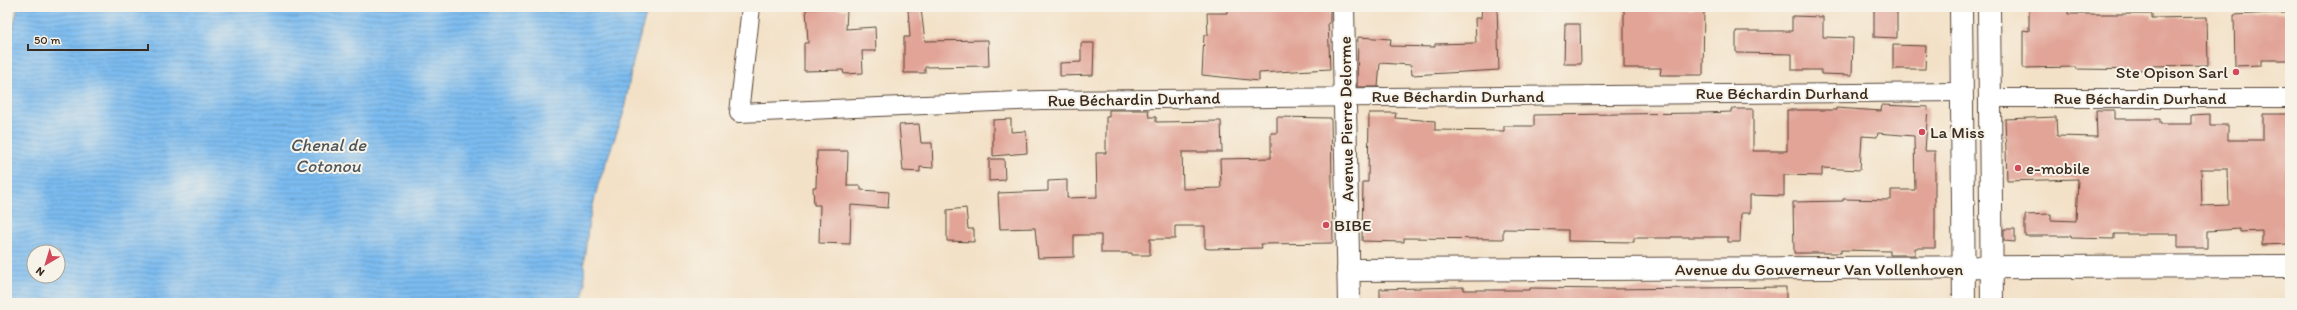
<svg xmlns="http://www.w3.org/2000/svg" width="2297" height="310" font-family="Itim,sans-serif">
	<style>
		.water { fill: url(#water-rules); stroke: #5b7387; fill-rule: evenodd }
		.building { fill: #e1a497; fill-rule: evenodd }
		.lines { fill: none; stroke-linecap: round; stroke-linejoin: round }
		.minor-casing { stroke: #574537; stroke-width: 20 }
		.major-casing { stroke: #574537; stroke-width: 24 }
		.minor { stroke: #fff; stroke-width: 18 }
		.major { stroke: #fff; stroke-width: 22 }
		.poi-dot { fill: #d1495b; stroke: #f7f3e8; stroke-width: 1.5 }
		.labels { text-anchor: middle; stroke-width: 4; stroke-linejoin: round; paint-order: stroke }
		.poi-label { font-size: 17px; fill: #3b2a1e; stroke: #f7f3e8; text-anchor: start }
		.street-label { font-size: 17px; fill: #3b2a1e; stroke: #f7f3e8 }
		.water-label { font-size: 18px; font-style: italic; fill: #4e565d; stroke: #f7f3e8 }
	</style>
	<defs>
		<pattern id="water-rules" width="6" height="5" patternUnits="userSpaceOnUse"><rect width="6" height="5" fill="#7bbcf0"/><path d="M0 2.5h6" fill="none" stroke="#6699c2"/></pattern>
	</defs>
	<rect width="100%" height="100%" fill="#f7f3e8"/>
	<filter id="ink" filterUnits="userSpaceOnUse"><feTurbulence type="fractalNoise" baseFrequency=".025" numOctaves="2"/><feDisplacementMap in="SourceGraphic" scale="8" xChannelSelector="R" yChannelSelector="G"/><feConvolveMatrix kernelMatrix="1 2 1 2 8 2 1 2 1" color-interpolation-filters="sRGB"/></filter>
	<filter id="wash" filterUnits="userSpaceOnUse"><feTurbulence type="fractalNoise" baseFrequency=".012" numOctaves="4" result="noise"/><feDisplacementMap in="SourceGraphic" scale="16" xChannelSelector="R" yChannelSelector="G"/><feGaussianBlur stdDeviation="0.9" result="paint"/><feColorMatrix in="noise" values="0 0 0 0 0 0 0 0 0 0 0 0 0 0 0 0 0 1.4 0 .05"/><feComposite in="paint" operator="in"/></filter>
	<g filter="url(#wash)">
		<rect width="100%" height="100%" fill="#f3e1c7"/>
		<!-- water -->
		<path class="water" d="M18 7H648L633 62 623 115 598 185 589 221 584 260 585 285 582 303H7V52ZM34 252H58V276H34Z"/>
		<g id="blocks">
			<!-- building -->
			<g class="building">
				<polygon points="1227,7 1330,7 1330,23 1328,23 1330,69 1259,73 1259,81 1202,75 1204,35 1208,35 1207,13 1227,13"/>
				<polygon points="1482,7 1497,7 1499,70 1412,75 1411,65 1380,63 1378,87 1357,87 1358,37 1391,39 1390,46 1435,47 1435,44 1476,43 1475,18 1481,18"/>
				<polygon points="1874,7 1897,7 1897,38 1874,37"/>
				<polygon points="2029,7 2068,7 2068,14 2152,14 2152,18 2207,17 2208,65 2152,66 2152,70 2076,69 2076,67 2023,68 2023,30 2029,31"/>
				<polygon points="834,8 847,10 846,29 875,27 876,51 862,51 863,73 844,74 843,70 804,71 804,43 808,43 806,9"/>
				<polygon points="1624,8 1704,8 1703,75 1660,75 1661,68 1624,68"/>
				<polygon points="921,9 925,41 988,40 989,66 925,67 925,73 904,73 904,37 910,37 908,10"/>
				<polygon points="2271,13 2290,13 2290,60 2261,60 2261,65 2235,66 2234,15"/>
				<polygon points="1792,16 1823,17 1823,37 1853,38 1852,75 1821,74 1821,70 1792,70 1792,54 1736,53 1736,31 1792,31"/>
				<polygon points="1565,24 1580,24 1581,64 1564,64"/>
				<polygon points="1081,43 1094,43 1093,75 1060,76 1060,63 1081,62"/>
				<polygon points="1893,45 1926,46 1925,69 1893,69"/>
				<polygon points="1882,105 1928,107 1925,151 1935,151 1935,248 1915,248 1915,255 1890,255 1890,251 1841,250 1841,253 1794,253 1793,202 1843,201 1843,199 1891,200 1891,190 1915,190 1914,136 1878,133 1877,137 1862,136 1860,170 1822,168 1822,176 1784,175 1784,196 1750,195 1750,213 1741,213 1740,242 1728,242 1728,237 1671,237 1671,238 1634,238 1634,242 1568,241 1568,230 1503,229 1503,239 1404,238 1404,242 1362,241 1363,182 1368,182 1369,113 1396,113 1395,118 1435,121 1435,130 1504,131 1504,126 1534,126 1534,115 1703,113 1731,112 1731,109 1753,109 1753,151 1787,151 1787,110 1836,110 1836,108 1881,111"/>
				<polygon points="1109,110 1148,110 1149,117 1156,117 1156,122 1221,121 1222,152 1182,152 1183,189 1221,188 1220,159 1271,158 1271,133 1277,133 1277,117 1331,118 1333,243 1261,244 1262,248 1209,249 1205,248 1205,226 1175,226 1175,239 1150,239 1150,255 1132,255 1132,253 1101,253 1101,235 1074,235 1074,257 1038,258 1035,228 1000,229 998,193 1048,191 1048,181 1067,180 1067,198 1097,197 1096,153 1106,153 1106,117 1109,117"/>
				<path d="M2096 110H2115V119H2160V124H2191V115L2210 114V125H2228V140H2263V114H2290V169H2288L2290 244 2262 245V231L2240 232V229L2207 231V248H2178V234H2114V239L2071 238V236H2025V215L2051 214V220L2076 221 2078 179 2007 181 2005 119 2056 117 2057 136 2097 137ZM2201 169H2228L2229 205 2202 206Z"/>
				<polygon points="1011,119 1011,132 1026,131 1027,153 993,156 993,120"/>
				<polygon points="919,124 921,143 932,143 933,168 920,167 920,172 903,171 899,125"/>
				<polygon points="817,151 848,151 847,186 861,186 861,190 889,192 888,208 851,205 850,244 819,243 820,205 814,205 813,187 816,187"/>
				<polygon points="989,159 1004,159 1005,180 989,181"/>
				<polygon points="966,208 968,229 974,229 974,242 947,241 947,210"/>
				<polygon points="2004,229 2015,229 2015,242 2004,241"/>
				<polygon points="1464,287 1464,290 1530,290 1530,288 1609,289 1786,287 1786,301 1380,303 1380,289"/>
			</g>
		</g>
	</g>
	<g filter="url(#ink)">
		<use href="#blocks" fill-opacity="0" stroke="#574537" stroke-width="1"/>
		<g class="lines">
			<defs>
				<g id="minor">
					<polyline points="751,7 739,113 1041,100 1962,92"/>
					<polyline points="1989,98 2290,98"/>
				</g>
				<g id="major">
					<polyline points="1343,7 1349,303"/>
					<polyline points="1961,7 1964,303"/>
					<polyline points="1989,7 1992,303"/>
					<polyline points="1348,270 2290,266"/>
				</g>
			</defs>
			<!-- minor casing -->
			<use href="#minor" class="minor-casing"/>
			<!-- major casing -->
			<use href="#major" class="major-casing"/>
			<!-- minor -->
			<use href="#minor" class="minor"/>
			<!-- major -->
			<use href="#major" class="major"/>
		</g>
	</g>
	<!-- markers -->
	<g class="poi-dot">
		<circle cx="2236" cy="72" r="4"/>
		<circle cx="1922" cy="132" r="4"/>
		<circle cx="2018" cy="168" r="4"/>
		<circle cx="1326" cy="225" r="4"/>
	</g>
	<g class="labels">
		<!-- poi labels -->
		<g class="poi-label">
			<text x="2228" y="78" text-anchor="end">Ste Opison Sarl</text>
			<text x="1930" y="138">La Miss</text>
			<text x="2026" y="174">e-mobile</text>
			<text x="1334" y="231">BIBE</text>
		</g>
		<!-- street labels -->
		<g class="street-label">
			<text x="1782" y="99">Rue Béchardin Durhand</text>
			<text x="1458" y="102">Rue Béchardin Durhand</text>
			<text x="2140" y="104">Rue Béchardin Durhand</text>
			<text transform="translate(1134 99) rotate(-1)" y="6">Rue Béchardin Durhand</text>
			<text transform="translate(1346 119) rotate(-91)" y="6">Avenue Pierre Delorme</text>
			<text x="1819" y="275">Avenue du Gouverneur Van Vollenhoven</text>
		</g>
		<!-- water labels -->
		<g class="water-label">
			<text x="328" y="151">Chenal de<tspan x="328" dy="21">Cotonou</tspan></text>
		</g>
	</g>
	<!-- margin -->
	<rect width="2297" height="310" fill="none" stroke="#f7f3e8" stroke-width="24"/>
	<!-- north arrow -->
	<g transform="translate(46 264) rotate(218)"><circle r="19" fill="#f7f3e8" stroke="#aca397"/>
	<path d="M0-3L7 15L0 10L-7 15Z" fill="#d1495b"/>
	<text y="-6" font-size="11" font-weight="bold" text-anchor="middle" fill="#3b2a1e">N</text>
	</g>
	<!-- scale -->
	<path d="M28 44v6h120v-6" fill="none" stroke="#3b2a1e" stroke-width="2"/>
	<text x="34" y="44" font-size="12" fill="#3b2a1e" stroke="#f7f3e8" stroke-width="3" paint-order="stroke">50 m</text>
</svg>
